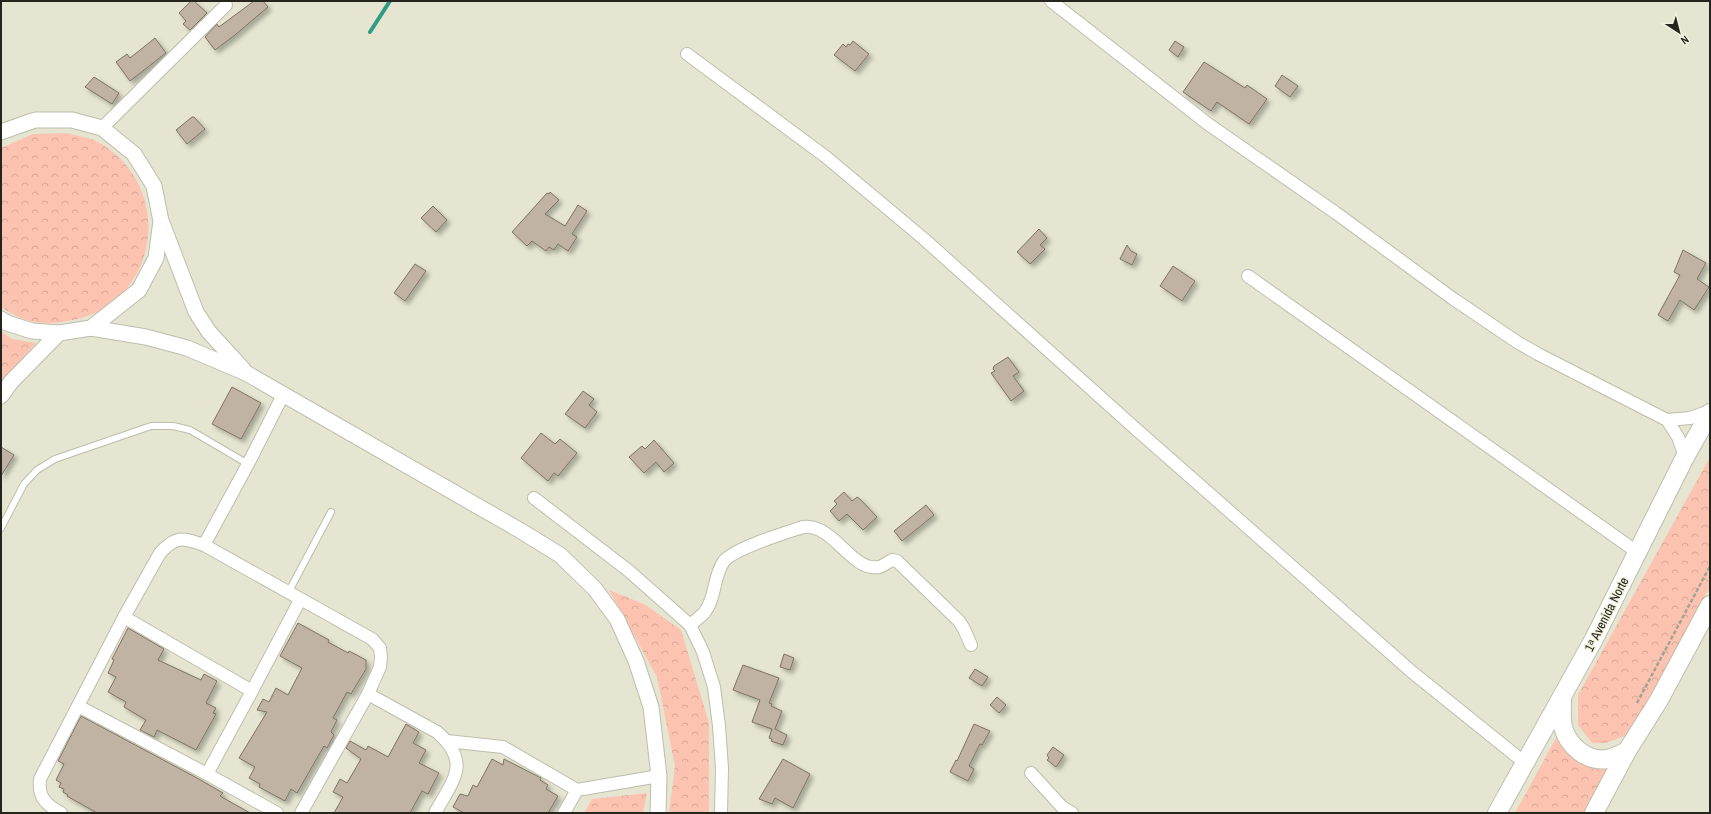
<svg xmlns="http://www.w3.org/2000/svg" width="1711" height="814" font-family="'Archivo Narrow',sans-serif">
	<style>
		.park { fill: url(#park-crowns) }
		.lines { fill: none; stroke-linecap: round; stroke-linejoin: round }
		.stream { stroke: #2f9d86; stroke-width: 4 }
		.building { fill: #c0b3a3; stroke: #7e7263; filter: url(#shadow) }
		.service-casing { stroke: #bebeab; stroke-width: 8 }
		.minor-casing { stroke: #bebeab; stroke-width: 14 }
		.tertiary-casing { stroke: #bebeab; stroke-width: 17 }
		.secondary-casing { stroke: #bebeab; stroke-width: 20 }
		.path { stroke: #a3a394; stroke-width: 2.5; stroke-dasharray: 4 2; stroke-linecap: butt }
		.service { stroke: #fff; stroke-width: 6 }
		.minor { stroke: #fff; stroke-width: 12 }
		.tertiary { stroke: #fff; stroke-width: 15 }
		.secondary { stroke: #fff; stroke-width: 18 }
		.labels { text-anchor: middle; stroke-width: 3; stroke-linejoin: round; paint-order: stroke }
		.street-label { font-size: 13px; fill: #25251e; stroke: #f3f2de }
	</style>
	<defs>
		<pattern id="park-crowns" width="20" height="18" patternUnits="userSpaceOnUse"><rect width="20" height="18" fill="#fdc3b1"/><path d="M2 6a3 3 0 1 1 6 0M12 15a3 3 0 1 1 6 0" fill="none" stroke="#d9a798"/></pattern>
		<filter id="shadow"><feDropShadow dx="3.5" dy="3.5" stdDeviation="2" flood-color="#0004"/></filter>
	</defs>
	<rect width="100%" height="100%" fill="#e5e5d1"/>
	<!-- park -->
	<g class="park">
		<path d="M66 133C76 136 89 137 98 142 178 187 159 307 68 321 53 324 37 324 23 319 15 316 8 311 1 307V148L33 134Z"/>
		<polygon points="1,331 12,339 36,343 1,384"/>
		<polygon points="1710,457 1710,587 1630,734 1606,743 1592,743 1578,725 1578,695"/>
		<polygon points="609,590 644,604 681,630 709,723 709,813 669,813 675,766 657,677"/>
		<polygon points="1562,727 1584,761 1608,770 1584,813 1515,813"/>
		<polygon points="647,793 643,813 584,813 592,799"/>
	</g>
	<g class="lines">
		<!-- stream -->
		<polyline class="stream" points="370,32 390,1"/>
	</g>
	<!-- building -->
	<g class="building">
		<polygon points="191,1 194,1 207,13 190,30 183,24 186,21 179,13"/>
		<polygon points="254,1 263,1 268,7 235,35 215,50 205,37 217,24 219,27"/>
		<polygon points="155,38 166,53 130,81 116,62 127,54 130,58"/>
		<polygon points="853,41 869,54 855,71 834,55 843,44 846,47 848,44 850,45"/>
		<polygon points="1175,41 1184,47 1178,57 1169,50"/>
		<polygon points="1204,62 1245,88 1247,85 1267,99 1249,124 1217,102 1211,111 1183,92"/>
		<polygon points="1282,75 1298,86 1290,97 1275,86"/>
		<polygon points="94,77 119,93 112,104 85,87"/>
		<polygon points="192,117 194,117 205,129 187,144 176,130"/>
		<polygon points="550,192 559,200 545,214 565,226 578,205 587,211 572,234 577,237 568,251 558,244 554,250 549,247 546,251 532,241 527,246 512,232 547,193 549,194"/>
		<polygon points="433,206 447,220 436,232 421,218"/>
		<polygon points="1039,229 1047,238 1040,245 1045,249 1030,264 1017,252"/>
		<polygon points="1127,245 1131,251 1137,254 1132,265 1120,259"/>
		<polygon points="1683,250 1706,263 1697,279 1709,287 1694,310 1680,300 1668,321 1658,315 1680,275 1674,272"/>
		<polygon points="415,264 426,271 405,301 394,293"/>
		<polygon points="1173,266 1195,281 1182,301 1160,286"/>
		<polygon points="1008,357 1019,372 1013,376 1024,391 1011,401 991,373 995,371 993,369 994,366"/>
		<polygon points="232,387 261,403 241,439 212,424"/>
		<polygon points="583,391 594,399 589,405 597,412 585,428 565,414"/>
		<polygon points="541,433 555,444 560,439 577,453 558,476 554,473 548,481 521,458"/>
		<polygon points="654,440 674,463 664,472 656,462 644,473 629,457 642,446 645,449"/>
		<polygon points="1,447 14,455 1,476"/>
		<polygon points="844,492 852,501 857,497 860,499 877,517 863,530 847,514 839,521 830,511 837,504 834,501"/>
		<polygon points="926,505 934,515 902,541 894,531"/>
		<polygon points="298,623 329,640 328,642 348,653 349,651 366,660 366,669 351,694 347,692 333,718 337,720 331,732 334,735 327,748 324,746 297,793 291,789 285,801 259,787 260,784 249,778 255,767 239,758 267,712 257,710 263,699 269,702 276,688 288,695 302,668 280,656"/>
		<polygon points="128,628 164,649 158,660 201,680 204,674 217,681 206,703 216,708 213,713 216,714 196,750 157,730 154,737 140,730 146,720 124,707 126,702 108,692 116,677 108,673 114,660 112,659"/>
		<polygon points="784,654 794,658 790,670 780,667"/>
		<polygon points="743,665 779,678 769,703 772,704 771,706 782,711 775,729 787,735 783,745 771,741 772,739 769,738 772,729 752,722 760,700 733,690"/>
		<polygon points="975,669 988,677 982,686 969,678"/>
		<polygon points="997,697 1006,705 999,713 990,705"/>
		<polygon points="81,716 197,778 223,793 220,796 250,813 97,813 67,796 68,795 63,792 64,789 59,787 61,783 56,780 64,764 58,761"/>
		<polygon points="406,724 419,732 413,743 426,750 419,763 439,773 428,794 422,791 410,813 334,813 343,797 333,792 340,779 347,783 361,759 346,748 350,741 366,750 368,746 388,757"/>
		<polygon points="974,724 990,731 982,745 980,744 969,766 974,769 968,781 950,772 956,760 957,761"/>
		<polygon points="1053,747 1064,755 1056,767 1047,760 1049,758 1047,755"/>
		<polygon points="492,759 503,765 504,759 541,778 540,780 548,785 546,789 558,796 548,813 464,813 453,807 460,794 468,796 473,785 477,787"/>
		<polygon points="783,759 810,774 793,808 775,798 772,804 759,799"/>
	</g>
	<g class="lines">
		<defs>
			<g id="service">
				<polyline points="1,528 24,484 37,470 55,459 151,426 173,426 190,430 248,464"/>
				<polyline points="288,593 331,512"/>
			</g>
			<g id="minor">
				<polyline points="1051,1 1208,124 1336,213 1452,298 1517,342 1538,354 1667,420 1678,437 1685,457"/>
				<polyline points="687,54 826,157 924,239 1137,430 1412,672 1525,763"/>
				<polyline points="102,128 226,5"/>
				<polyline points="1248,276 1637,552"/>
				<polyline points="1667,420 1690,418 1710,411"/>
				<polyline points="534,498 629,571 690,625 703,652 714,687 719,726 722,768 721,813"/>
				<polyline points="204,545 248,464 283,395"/>
				<polyline points="124,617 252,691"/>
				<path d="M690 625C695 621 700 617 704 613 716 599 713 576 724 561 735 548 785 533 803 527 835 524 851 572 879 567 883 566 888 562 892 560L897 561 959 621 964 629 971 645"/>
				<path d="M368 694 437 732C472 763 453 780 435 813"/>
				<polyline points="78,706 207,774 277,813"/>
				<polyline points="447,741 503,747 577,790"/>
				<polyline points="1031,773 1062,807 1072,813"/>
				<polyline points="207,774 252,691 300,600"/>
				<path d="M61 813C45 804 38 797 40 779L124 617 160 553C176 535 183 538 204 545L372 639 380 648 381 657 380 667 368 694 301 813"/>
				<polyline points="564,813 577,790 659,776"/>
			</g>
			<g id="tertiary">
				<polyline points="1,132 35,120 72,120 102,128 134,154 154,186 161,221 156,258 139,290 91,328 59,333 32,331 7,323 1,319"/>
				<polyline points="162,223 196,312 209,332 243,369"/>
				<polyline points="91,328 146,337 187,348 246,373 521,531 560,555 595,589 617,619 636,661 651,707 659,776 658,813"/>
				<polyline points="1,396 11,382 59,333"/>
			</g>
			<g id="secondary">
				<path d="M1562 699C1562 709 1561 718 1563 727 1568 746 1587 762 1607 759 1614 758 1621 754 1627 751"/>
				<polyline points="1497,813 1594,639 1685,457 1710,413"/>
				<polyline points="1594,813 1627,751 1659,700 1710,605"/>
			</g>
		</defs>
		<!-- service casing -->
		<use href="#service" class="service-casing"/>
		<!-- minor casing -->
		<use href="#minor" class="minor-casing"/>
		<!-- tertiary casing -->
		<use href="#tertiary" class="tertiary-casing"/>
		<!-- secondary casing -->
		<use href="#secondary" class="secondary-casing"/>
		<!-- path -->
		<polyline class="path" points="1637,703 1710,566"/>
		<!-- service -->
		<use href="#service" class="service"/>
		<!-- minor -->
		<use href="#minor" class="minor"/>
		<!-- tertiary -->
		<use href="#tertiary" class="tertiary"/>
		<!-- secondary -->
		<use href="#secondary" class="secondary"/>
	</g>
	<g class="labels">
		<!-- street labels -->
		<g class="street-label">
			<text transform="translate(1606 614) rotate(-63)" y="5">1ᵃ Avenida Norte</text>
		</g>
	</g>
	<!-- border -->
	<rect width="1711" height="814" fill="none" stroke="#25251e" stroke-width="4"/>
	<!-- north arrow -->
	<g transform="translate(1679 32) rotate(144)" stroke="#f3f2de" stroke-width="3" paint-order="stroke">
	<path d="M0-3L7 15L0 10L-7 15Z" fill="#25251e"/>
	<text y="-6" font-size="11" font-weight="bold" text-anchor="middle" fill="#25251e">N</text>
	</g>
</svg>
